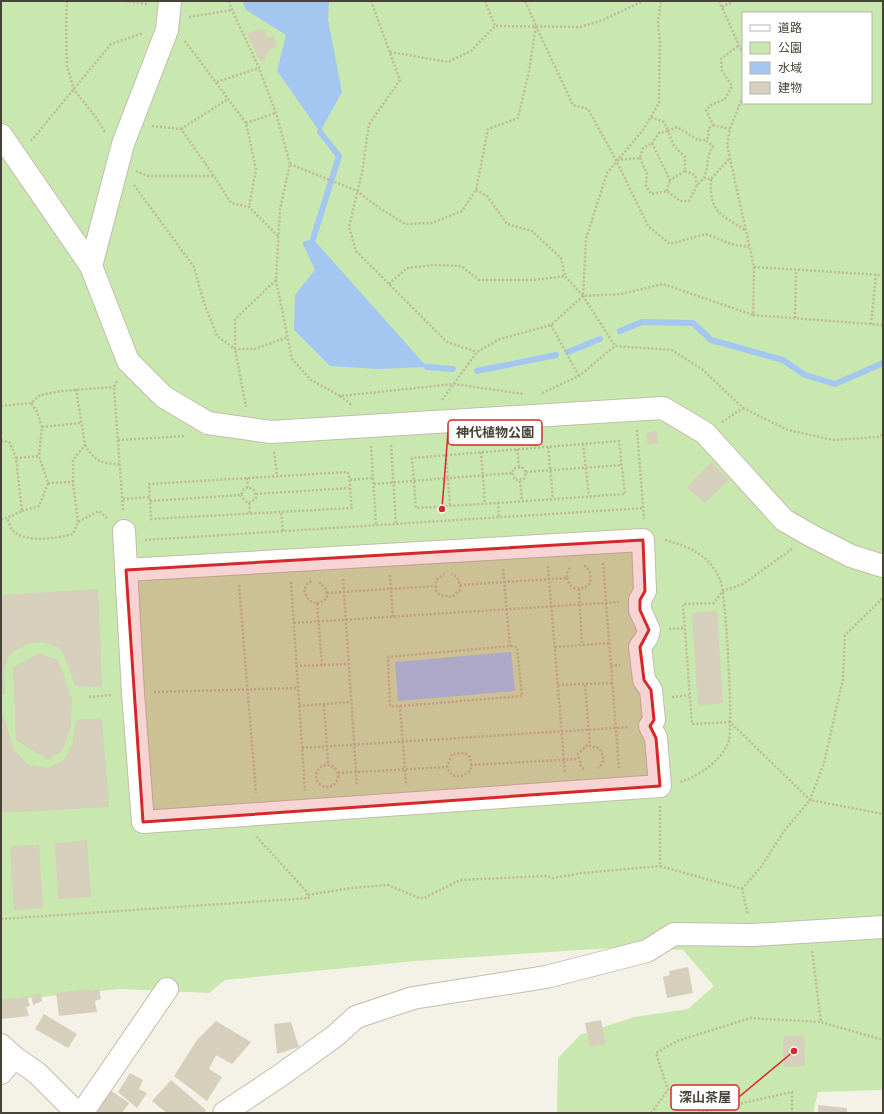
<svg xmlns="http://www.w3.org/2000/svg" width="884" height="1114" font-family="Mulish,'Noto Sans JP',sans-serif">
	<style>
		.green { fill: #c8e8af; fill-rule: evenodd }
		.water { fill: #a3c7f1 }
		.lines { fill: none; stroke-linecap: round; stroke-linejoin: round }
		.stream { stroke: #a3c7f1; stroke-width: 6 }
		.building { fill: #d5cfbc }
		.minor-casing { stroke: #c2bdac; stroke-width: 24 }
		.path { stroke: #c1b89b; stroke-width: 2.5; stroke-dasharray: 2 2; stroke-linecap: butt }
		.minor { stroke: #fff; stroke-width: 22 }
		.marked { fill: #d62828; fill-opacity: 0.2; stroke: #d62828; stroke-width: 3; stroke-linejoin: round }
		.leader { fill: none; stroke: #d62828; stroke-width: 1.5 }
		.callout-dot { fill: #d62828; stroke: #fff; stroke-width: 1.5 }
		.callout { fill: #fff; stroke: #d62828; stroke-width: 1.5 }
		.callout-label { font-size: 13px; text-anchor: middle; font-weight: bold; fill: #474236 }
	</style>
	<rect width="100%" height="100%" fill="#f4f1e7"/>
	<!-- green -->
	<path class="green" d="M1 1H883V1090L818 1092 813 1113H557L558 1058 580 1035 634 1017 688 1009 714 986 683 950 626 947 416 961 225 980 209 993 120 989 1 1001ZM743 13H871V103H743Z"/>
	<!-- water -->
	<g class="water">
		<polygon points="242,1 329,1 328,20 342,92 320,132 277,71 286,35 246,10"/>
		<polygon points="313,239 427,367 378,369 330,366 294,330 295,295 315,270 302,242"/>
		<polygon points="511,652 515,691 398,701 395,662"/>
	</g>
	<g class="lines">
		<!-- stream -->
		<g class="stream">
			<polyline points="313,239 339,156 320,132"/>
			<polyline points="620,331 642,322 693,323 711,340 783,360 805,375 835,384 883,363"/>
			<polyline points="568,352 600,339"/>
			<polyline points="427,367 453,369"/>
			<polyline points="477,371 556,355"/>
		</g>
	</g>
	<!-- building -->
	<g class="building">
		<polygon points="265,29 267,38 274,36 277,47 270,49 264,61 259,60 247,33"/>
		<polygon points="656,431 659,443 648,445 646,433"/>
		<polygon points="711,462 729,480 705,503 687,487"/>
		<polygon points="98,589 102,687 75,686 68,665 60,648 43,642 27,644 11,653 4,670 5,694 1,694 1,595"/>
		<polygon points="717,611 723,703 698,706 692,613"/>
		<polygon points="39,653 58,660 72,699 71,727 62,751 48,760 16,740 13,668"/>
		<polygon points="1,714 3,714 14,750 28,765 49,768 64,760 73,742 76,720 102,718 109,807 1,813"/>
		<polygon points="87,840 91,897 58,899 55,843"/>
		<polygon points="39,845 43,908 14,910 10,846"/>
		<polygon points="688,967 693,993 667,998 663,977 670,975 669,971"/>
		<polygon points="88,989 90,991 99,989 101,999 95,1001 97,1012 59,1016 56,993"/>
		<polygon points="41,993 42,1001 33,1005 31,995"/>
		<polygon points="27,996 30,1006 26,1007 29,1016 1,1019 1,999 20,998"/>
		<polygon points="44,1014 77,1034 68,1048 35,1029"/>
		<polygon points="601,1020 606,1044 590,1047 585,1023"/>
		<polygon points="216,1021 251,1042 232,1064 216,1055 209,1069 222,1077 207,1101 174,1076 197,1040"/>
		<polygon points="291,1022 299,1047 277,1054 274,1024"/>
		<polygon points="783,1036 804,1036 805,1066 784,1067"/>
		<polygon points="130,1073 143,1080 139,1089 147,1093 137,1108 118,1092"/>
		<polygon points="171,1080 206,1110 204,1113 167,1113 152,1101"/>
		<polygon points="110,1090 129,1103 122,1113 94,1113"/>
		<polygon points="818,1105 847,1108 847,1113 818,1113"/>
	</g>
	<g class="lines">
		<defs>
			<g id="minor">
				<polyline points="1,135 91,266 128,361 164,397 208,423 271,432 663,408 705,433 784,520 810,535 851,556 883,566"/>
				<polyline points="91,266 123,144 167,30 170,1"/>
				<polyline points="124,531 133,693 143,822 660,786 656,738 650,726 654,720 651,690 644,680 640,647 647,637 649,630 640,610 640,600 645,591 643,540 126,570"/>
				<polyline points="1,1045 14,1057 37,1073 77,1113"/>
				<polyline points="1,1073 14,1057"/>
				<polyline points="82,1113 167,989"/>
				<polyline points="224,1113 281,1075 335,1036 356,1017 413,998 546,977 647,951 674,934 753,935 883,927"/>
			</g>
		</defs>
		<!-- minor casing -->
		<use href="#minor" class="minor-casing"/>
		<!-- path -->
		<g class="path">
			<polyline points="67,1 66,29 67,66 74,90 95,116 105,132"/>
			<polyline points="125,1 149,4"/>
			<polyline points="229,1 232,10 259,68 276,113 290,164 280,209 276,280 235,319 235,349 246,407"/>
			<polyline points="371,1 400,80 369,124 362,173 349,227 356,251 447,342 477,352"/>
			<polyline points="485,1 495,26 580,27 603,20 643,1"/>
			<polyline points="719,1 743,54"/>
			<polyline points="722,7 734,1"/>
			<polyline points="189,17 232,10"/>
			<polyline points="536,26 573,105 588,109 616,160 648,226 670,244 706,234 734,245 749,247"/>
			<polyline points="185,41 246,123 256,169 249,207"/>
			<polyline points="390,52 448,62 471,51 495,26"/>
			<polyline points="217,82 259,68"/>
			<polyline points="651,117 664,122 668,131 659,133 652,143"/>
			<polyline points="246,123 276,113"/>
			<polyline points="713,125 730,129"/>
			<polyline points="152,126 181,129 214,176 231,203 249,207 278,236"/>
			<polyline points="181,129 228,99"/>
			<polyline points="31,141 111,44 143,33"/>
			<polyline points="640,158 647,174 646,186 651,194 667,191 680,201 689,201 697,185 704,178 711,179 729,159"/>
			<polyline points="617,160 640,158 643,148 652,143 670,180 685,171 685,157 674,146 668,131 677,127 698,140 705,140 709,137 708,129 713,125 706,110 711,105 725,99 732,86 722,71 721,59 739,45"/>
			<polyline points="290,164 357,191 378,207 405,224 432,223 462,211 476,190 488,129 518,118 529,71 536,26 525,1"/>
			<polyline points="136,171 148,176 214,176"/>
			<polyline points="685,171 695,175 697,185"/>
			<path d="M704 178C709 167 706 156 713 146L705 140"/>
			<path d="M711 179C709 212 720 214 745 230"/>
			<polyline points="134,185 194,267 204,303 217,336 235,349 255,349 288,337"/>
			<polyline points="476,190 487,196 507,224 532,231 561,258 565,276"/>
			<polyline points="667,191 670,180"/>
			<polyline points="754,267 883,275"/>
			<polyline points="276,280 292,359 311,380 340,396 454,384 524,394"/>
			<polyline points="389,284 407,268 433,265 461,266 479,280 533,280 565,276 583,296 586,239 607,173 643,130 659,103 660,40 658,23 661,1"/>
			<polyline points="753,315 883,325"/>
			<polyline points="795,318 796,270"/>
			<polyline points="871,324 876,275"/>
			<polyline points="551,325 579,376"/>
			<polyline points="117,381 114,387 123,510"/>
			<polyline points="76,389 85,445 73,460 73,482 78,522"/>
			<polyline points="542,393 579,376 615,346"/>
			<polyline points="340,396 352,405"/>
			<polyline points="442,400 477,352 500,339 551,325 583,296"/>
			<polyline points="1,406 31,403 40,395 61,391 114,387"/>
			<polyline points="743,408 788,430 833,440 878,437 883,434"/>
			<polyline points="722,422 743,408 703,370 672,350 615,346 583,296 621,294 663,284 753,315 754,267 727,145 730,129 743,96"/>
			<polyline points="42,427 80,423"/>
			<polyline points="637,430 644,519"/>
			<polyline points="1,440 10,443 16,458 22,511 7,518"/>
			<polyline points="118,440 186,436"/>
			<polyline points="583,444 589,496"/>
			<path d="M85 445C95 461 101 464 120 464"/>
			<polyline points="391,445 396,524"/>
			<polyline points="371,446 376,525"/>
			<polyline points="548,447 553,499"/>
			<polyline points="517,449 519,466"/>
			<polyline points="274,452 277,475"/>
			<polyline points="481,452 485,504"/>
			<polyline points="446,455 450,506"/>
			<polyline points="16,458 39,456"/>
			<path d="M348 472C351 483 350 496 352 508L151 519 149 484Z"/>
			<polyline points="526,472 622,465"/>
			<polyline points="247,478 248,487"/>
			<polyline points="350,480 373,478"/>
			<polyline points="520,481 522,501"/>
			<polyline points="48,483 73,482"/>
			<polyline points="374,484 512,473 514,468 522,467 526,472 524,479 515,480 512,473"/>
			<polyline points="256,494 349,488"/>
			<polyline points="123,499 150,497"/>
			<polyline points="150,501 241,495 244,489 248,487 254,490 256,498 249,503 245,501 241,495"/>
			<polyline points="249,503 250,513"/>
			<polyline points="498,503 625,494 619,441 412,458 416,508 498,503 499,518"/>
			<polyline points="22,511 39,506 48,483 39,456 42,427 37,412 31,403"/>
			<polyline points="281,513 283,531"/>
			<path d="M1 519 7 518C9 521 10 527 12 530 26 544 57 538 73 534L78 522 99 511 108 519"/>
			<polyline points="145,540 644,508"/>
			<path d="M665 540C690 547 708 554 720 579 726 591 733 725 729 740 723 760 699 776 680 782"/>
			<polyline points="792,549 743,584 723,591 714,603 683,604 692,724 730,722 810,800 883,814"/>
			<polyline points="603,563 619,768"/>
			<polyline points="548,566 565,773"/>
			<polyline points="503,569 510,646"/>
			<polyline points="390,575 393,618"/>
			<path d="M567 578C570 590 579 591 589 585 592 577 591 569 583 565"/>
			<polyline points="343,579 357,786"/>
			<path d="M311 581 307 584 304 590C307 598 309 602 317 603L322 665"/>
			<polyline points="291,582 305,791"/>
			<polyline points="239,585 256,793"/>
			<polyline points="460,585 567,578 567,573 571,566"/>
			<path d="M436 586V591L440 595 452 597 460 590C460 583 459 576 451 574"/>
			<polyline points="579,589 582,645"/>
			<polyline points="327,593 436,586 436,580 444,574"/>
			<polyline points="317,603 324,601 327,597 326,589 318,581"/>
			<polyline points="294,623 619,602"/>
			<polyline points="669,629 684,628"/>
			<polyline points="555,647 609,643"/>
			<polyline points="296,666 348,664"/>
			<polyline points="611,666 620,665"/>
			<polyline points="558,685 612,683"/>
			<path d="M585 685 590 746 599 748C604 756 606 762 598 768"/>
			<polyline points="154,692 298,688"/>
			<polyline points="89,697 113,695"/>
			<polyline points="672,697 689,695"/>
			<polyline points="324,705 328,763"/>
			<polyline points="299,706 351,702"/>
			<polyline points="400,706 522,696 517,647 510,646 388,657 390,706 400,706 406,784"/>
			<polyline points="302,748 629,727"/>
			<circle cx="327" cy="776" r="11"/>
			<path d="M471 765 470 757 465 753 452 754 447 767C452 780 462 778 471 770V765L578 759"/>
			<polyline points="584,769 581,767 578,754 586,746 590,746"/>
			<polyline points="338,773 447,767"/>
			<polyline points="660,806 660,866 742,889 748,915"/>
			<polyline points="742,889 761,867 784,831 810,800 824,763 843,679 845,635 883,598"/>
			<polyline points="308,895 351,888 388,885 419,898 424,898 460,880 545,876 553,878 582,873 660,866"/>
			<polyline points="1,919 309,898 306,891 255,835"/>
			<polyline points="812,951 821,1022 883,1040"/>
			<polyline points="651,1113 668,1090 656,1053 677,1041 750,1018 821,1022"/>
			<polyline points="698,1113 792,1092 792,1113"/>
		</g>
		<!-- minor -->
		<use href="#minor" class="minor"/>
	</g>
	<!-- marked area -->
	<path class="marked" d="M643 540 645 591 640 600V610L649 630 640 647 644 680 651 690 654 720 650 726 656 738 660 786 143 822 126 570Z"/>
	<!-- callouts -->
	<path class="leader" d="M442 509L448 432M794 1051L739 1097"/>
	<g class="callout-dot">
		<circle cx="442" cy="509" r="4"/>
		<circle cx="794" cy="1051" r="4"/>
	</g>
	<g class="callout">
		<rect x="448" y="420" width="94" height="25" rx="4"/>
		<rect x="671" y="1085" width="68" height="25" rx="4"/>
	</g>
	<g class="callout-label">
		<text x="495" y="437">神代植物公園</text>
		<text x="705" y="1102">深山茶屋</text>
	</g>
	<!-- border -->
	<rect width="884" height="1114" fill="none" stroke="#474236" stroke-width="4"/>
	<!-- legend -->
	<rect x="742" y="12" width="130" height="92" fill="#ffffff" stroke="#b5b3af"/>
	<rect x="750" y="25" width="20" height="6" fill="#ffffff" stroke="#b5b3af"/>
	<text x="778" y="32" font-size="12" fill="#474236">道路</text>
	<rect x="750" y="42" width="20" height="12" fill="#c8e8af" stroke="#b5b3af"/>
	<text x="778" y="52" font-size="12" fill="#474236">公園</text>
	<rect x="750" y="62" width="20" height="12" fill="#a3c7f1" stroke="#b5b3af"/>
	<text x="778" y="72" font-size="12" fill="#474236">水域</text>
	<rect x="750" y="82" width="20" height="12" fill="#d5cfbc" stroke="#b5b3af"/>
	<text x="778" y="92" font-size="12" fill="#474236">建物</text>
</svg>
